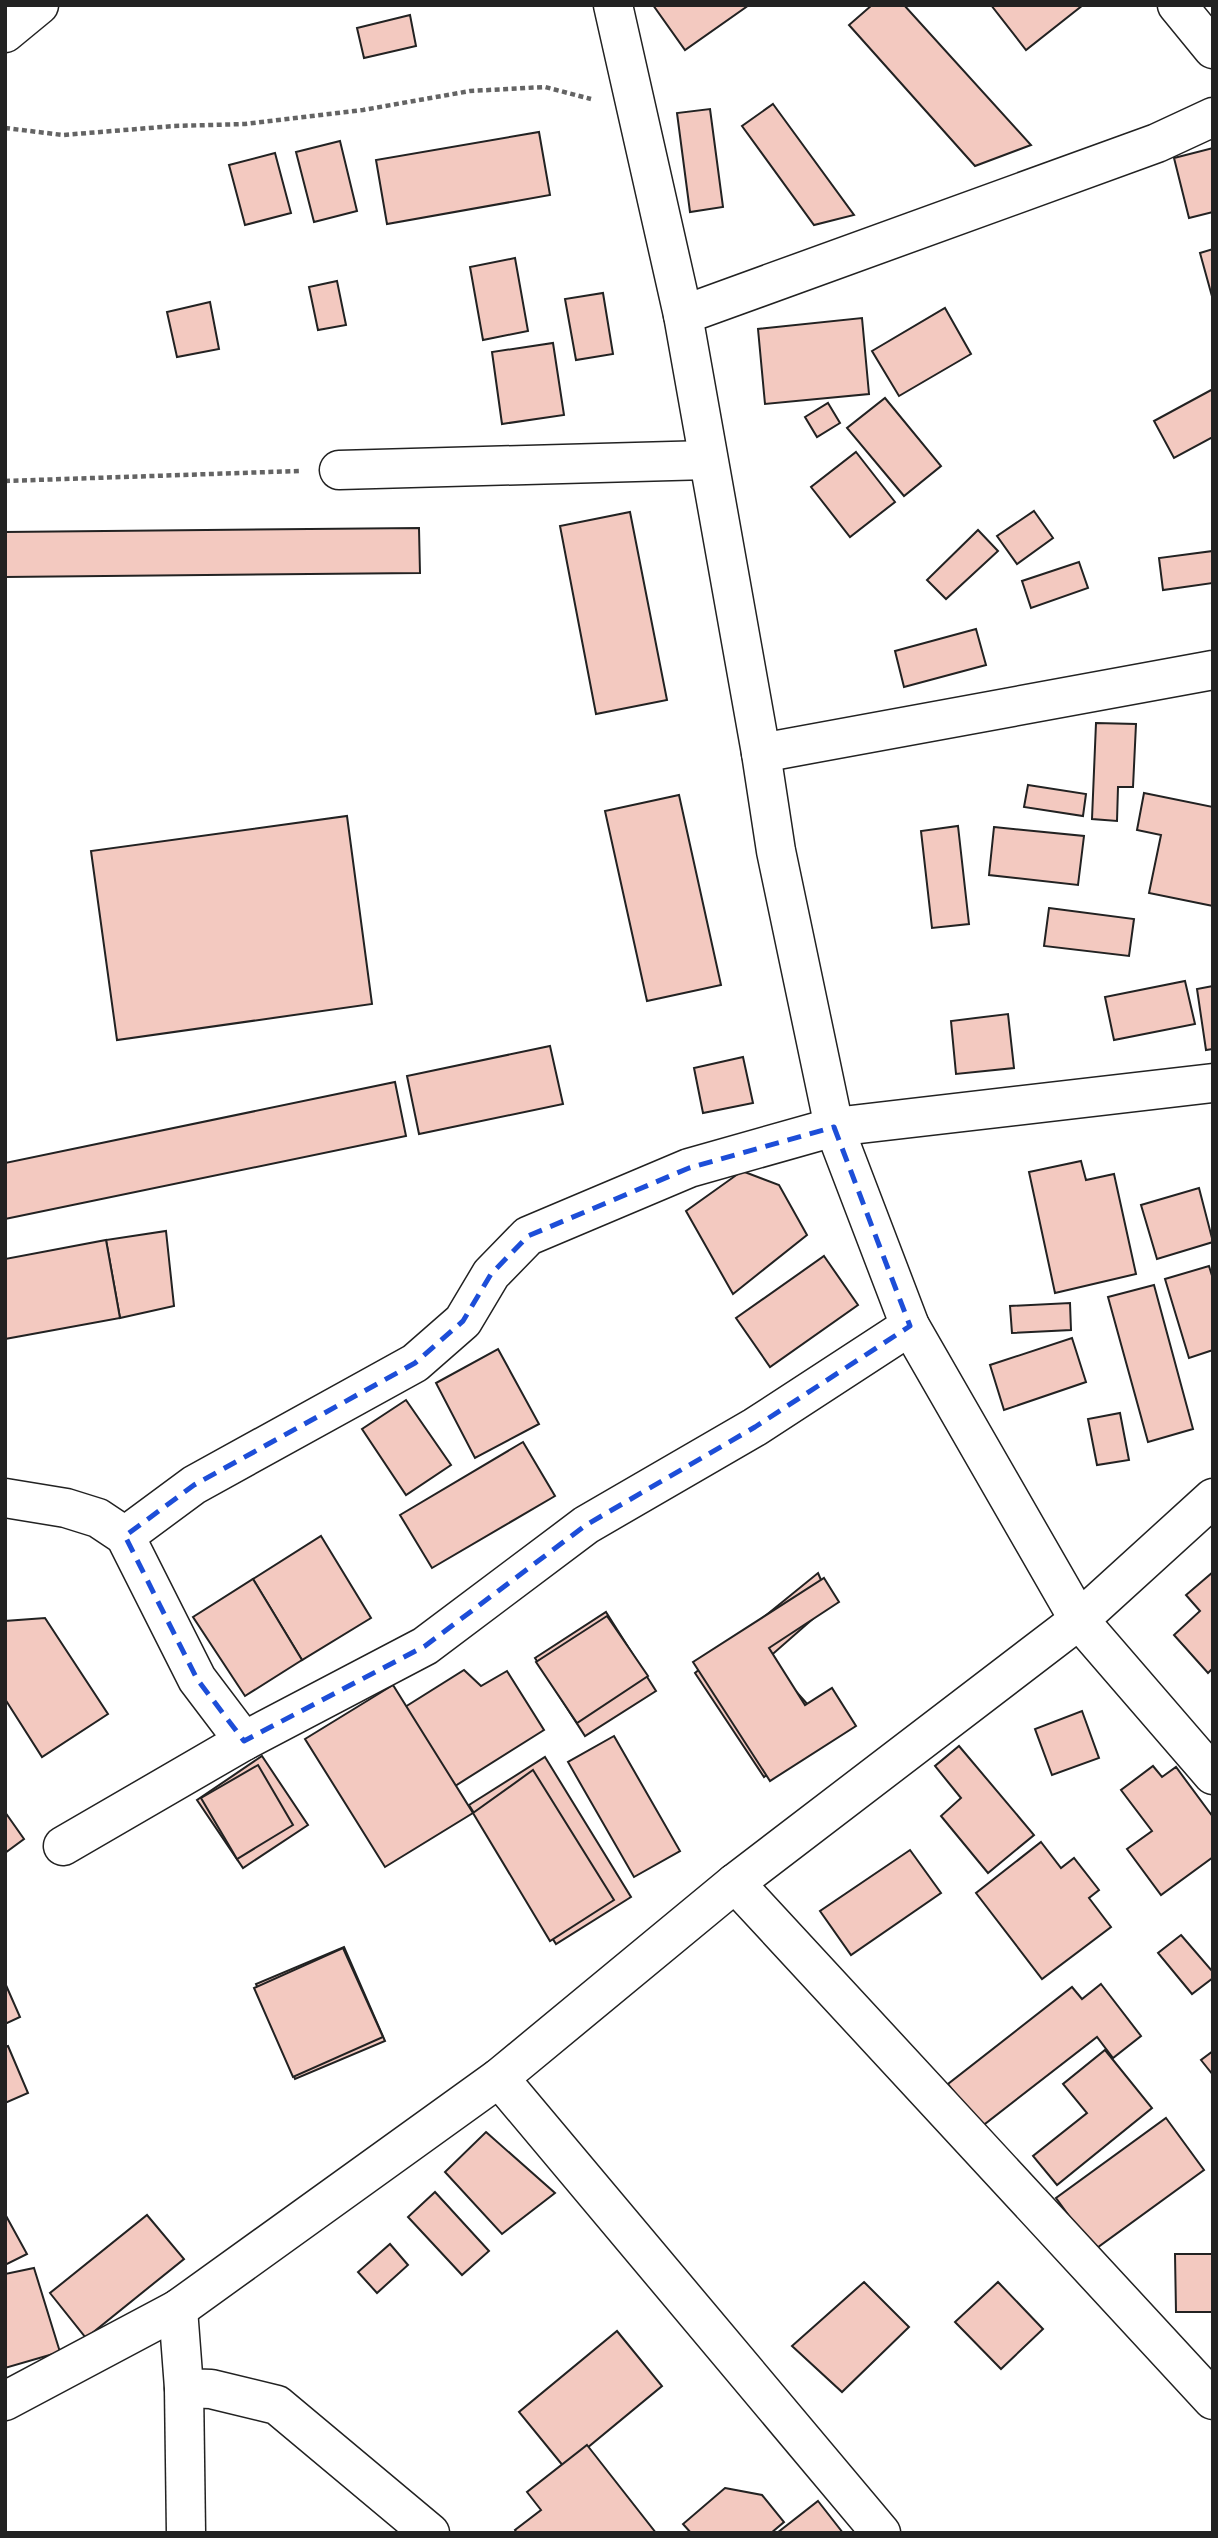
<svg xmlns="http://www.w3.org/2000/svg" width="1218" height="2538" font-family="Overpass,sans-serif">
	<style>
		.building { fill: #f3c9c0; stroke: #222; stroke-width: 2 }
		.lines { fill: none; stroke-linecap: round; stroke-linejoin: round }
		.minor-casing { stroke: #222; stroke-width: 41 }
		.tertiary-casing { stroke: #222; stroke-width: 41 }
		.path { stroke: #646464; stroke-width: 4.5; stroke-dasharray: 5 3.5; stroke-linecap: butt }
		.minor { stroke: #fff; stroke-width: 38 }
		.tertiary { stroke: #fff; stroke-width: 38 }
		.marked { fill: none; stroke: #1d4ed8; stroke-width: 5; stroke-dasharray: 14 9; stroke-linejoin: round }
	</style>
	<rect width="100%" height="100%" fill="#fff"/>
	<!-- building -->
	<g class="building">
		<polygon points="653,5 749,5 685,50"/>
		<polygon points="872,5 904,5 1031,145 975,166 849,25"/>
		<polygon points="991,5 1083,5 1026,50"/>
		<polygon points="410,15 416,46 364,58 357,28"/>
		<polygon points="773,104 854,215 814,225 742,126"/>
		<polygon points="710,109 723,207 690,212 677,113"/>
		<polygon points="539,132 550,195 387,224 376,160"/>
		<polygon points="340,141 357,211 314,222 296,152"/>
		<polygon points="1213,148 1213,212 1189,218 1174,158"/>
		<polygon points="275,153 291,213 245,225 229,165"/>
		<polygon points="1213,249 1213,300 1200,253"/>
		<polygon points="515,258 528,331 483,340 470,267"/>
		<polygon points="337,281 346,325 318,330 309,287"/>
		<polygon points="603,293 613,354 576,360 565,299"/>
		<polygon points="210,302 219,349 177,357 167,312"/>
		<polygon points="945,308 971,354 899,396 872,351"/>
		<polygon points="862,318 869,394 765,404 758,329"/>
		<polygon points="553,343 564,415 502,424 492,352"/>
		<polygon points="1213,389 1213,437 1174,458 1154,421"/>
		<polygon points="885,398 941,466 904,496 847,428"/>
		<polygon points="828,403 840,423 817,437 805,417"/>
		<polygon points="856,452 895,502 850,537 811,487"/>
		<polygon points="1034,511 1053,538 1017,564 997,536"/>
		<polygon points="630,512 667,700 596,714 560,526"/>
		<polygon points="419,528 420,573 5,577 5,532"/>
		<polygon points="978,530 998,551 946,599 927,580"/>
		<polygon points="1213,551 1213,583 1163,590 1159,558"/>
		<polygon points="1079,562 1088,588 1031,608 1022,581"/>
		<polygon points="976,629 986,665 904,687 895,651"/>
		<polygon points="1096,723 1136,724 1133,787 1118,787 1117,821 1092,819"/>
		<polygon points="1028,785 1086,794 1083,816 1024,807"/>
		<polygon points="1144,793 1213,807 1213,906 1149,893 1161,835 1137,830"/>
		<polygon points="679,795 721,985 647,1001 605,811"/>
		<polygon points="347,816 372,1004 117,1040 91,851"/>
		<polygon points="958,826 969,924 932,928 921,831"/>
		<polygon points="994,827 1084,836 1078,885 989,875"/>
		<polygon points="1049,908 1134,919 1129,956 1044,946"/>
		<polygon points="1185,981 1195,1024 1114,1040 1105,997"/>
		<polygon points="1213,986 1213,1049 1206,1050 1197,989"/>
		<polygon points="1008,1014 1014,1068 956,1074 951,1021"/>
		<polygon points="550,1046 563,1104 419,1134 407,1076"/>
		<polygon points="743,1057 753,1103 703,1113 694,1068"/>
		<polygon points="395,1082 406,1136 5,1219 5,1163"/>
		<polygon points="1081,1161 1086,1180 1114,1174 1136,1274 1055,1293 1029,1172"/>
		<polygon points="742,1171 779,1185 807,1235 733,1294 686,1211"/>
		<polygon points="1199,1188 1213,1242 1157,1259 1141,1205"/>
		<polygon points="166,1231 174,1306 120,1318 106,1240"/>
		<polygon points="106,1240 120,1318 5,1339 5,1259"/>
		<polygon points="824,1256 858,1305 770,1367 736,1318"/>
		<polygon points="1209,1266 1213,1279 1213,1350 1189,1358 1165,1279"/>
		<polygon points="1154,1285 1193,1429 1148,1442 1108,1297"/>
		<polygon points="1070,1303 1071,1330 1012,1333 1010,1306"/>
		<polygon points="1072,1338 1086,1382 1004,1410 990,1365"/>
		<polygon points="498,1349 539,1424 475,1458 436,1383"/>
		<polygon points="406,1400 451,1465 406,1495 362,1429"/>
		<polygon points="1120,1413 1129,1460 1097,1465 1088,1419"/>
		<polygon points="523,1442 555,1496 432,1568 400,1515"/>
		<polygon points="321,1536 371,1618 302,1660 253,1579"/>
		<polygon points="1213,1572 1213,1668 1208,1673 1174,1635 1200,1611 1186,1595"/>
		<polygon points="818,1573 831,1603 767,1659 828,1727 764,1777 695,1673"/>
		<polygon points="824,1578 839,1602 769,1648 805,1705 832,1688 856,1726 770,1781 693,1662"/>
		<polygon points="253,1579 302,1660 245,1696 193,1617"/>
		<polygon points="606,1612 656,1691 585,1736 535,1658"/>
		<polygon points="607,1616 648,1676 577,1723 536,1662"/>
		<polygon points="45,1618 108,1714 42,1757 5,1699 5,1621"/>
		<polygon points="464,1670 481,1686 507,1671 544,1730 455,1786 405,1707"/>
		<polygon points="393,1685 473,1813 385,1867 305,1739"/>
		<polygon points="1082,1711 1099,1758 1052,1775 1035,1729"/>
		<polygon points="614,1736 680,1851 634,1877 568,1762"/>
		<polygon points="959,1746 1034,1835 988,1873 941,1816 961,1798 935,1766"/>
		<polygon points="262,1756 308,1825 243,1868 197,1800"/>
		<polygon points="545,1757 631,1897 556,1944 469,1805"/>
		<polygon points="258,1765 293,1825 237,1859 201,1798"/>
		<polygon points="1153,1766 1162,1777 1176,1767 1213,1817 1213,1857 1161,1895 1127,1849 1152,1831 1121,1790"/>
		<polygon points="533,1770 614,1900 550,1941 473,1813"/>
		<polygon points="5,1812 24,1839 5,1853"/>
		<polygon points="1041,1842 1061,1868 1074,1858 1099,1890 1089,1898 1111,1927 1042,1979 976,1893"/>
		<polygon points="910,1850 941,1893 851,1955 820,1911"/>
		<polygon points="1181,1935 1213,1972 1213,1978 1192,1994 1158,1953"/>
		<polygon points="344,1947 385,2041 295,2079 256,1984"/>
		<polygon points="343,1948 383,2037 293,2077 254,1988"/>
		<polygon points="5,1983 20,2017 5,2024"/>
		<polygon points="1101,1984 1141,2036 1113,2058 1097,2037 981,2127 948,2084 1072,1987 1082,1999"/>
		<polygon points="8,2046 28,2093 5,2103 5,2047"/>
		<polygon points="1105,2050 1152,2108 1057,2185 1033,2156 1087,2113 1063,2084"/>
		<polygon points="1213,2051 1213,2075 1201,2060"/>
		<polygon points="1166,2118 1204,2170 1094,2250 1056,2198"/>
		<polygon points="486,2132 555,2193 502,2234 445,2172"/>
		<polygon points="435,2192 489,2251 462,2275 408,2217"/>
		<polygon points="5,2214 27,2254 5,2265"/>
		<polygon points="147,2215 184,2259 86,2338 50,2293"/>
		<polygon points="390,2244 408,2265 377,2293 358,2272"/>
		<polygon points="1175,2254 1213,2254 1213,2312 1176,2312"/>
		<polygon points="34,2268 60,2352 5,2368 5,2274"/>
		<polygon points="864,2282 909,2327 842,2392 792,2346"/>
		<polygon points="998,2282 1043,2329 1001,2369 955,2322"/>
		<polygon points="617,2331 662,2386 564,2467 519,2412"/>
		<polygon points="587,2445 656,2533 517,2533 515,2530 541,2510 527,2492"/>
		<polygon points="725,2488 762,2495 784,2522 771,2533 691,2533 683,2524"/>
		<polygon points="818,2501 843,2533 777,2533"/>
	</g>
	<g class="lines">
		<defs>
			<g id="minor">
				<polyline points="1177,5 1213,49"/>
				<polyline points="5,33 39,5"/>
				<polyline points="683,315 1157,143 1213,117"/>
				<polyline points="339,470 708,460"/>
				<polyline points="761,753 1213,670"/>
				<polyline points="5,1498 66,1508 98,1518 125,1536 197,1679 244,1741"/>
				<polyline points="125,1536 194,1485 415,1363 463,1321 491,1274 528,1236 689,1168 834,1127 1213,1083"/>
				<polyline points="63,1846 244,1741 425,1646 586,1525 755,1427 910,1326"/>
				<polyline points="735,1883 1213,2400"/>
				<polyline points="499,2078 881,2533"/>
				<polyline points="178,2309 184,2388 211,2389 277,2405 430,2533"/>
				<polyline points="184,2388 186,2533"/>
				<polyline points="5,2401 178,2309 499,2078 735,1883 1079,1620 1213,1498"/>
			</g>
			<polyline id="tertiary" points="613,5 683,315 761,753 776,851 834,1127 910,1326 1079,1620 1213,1775"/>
		</defs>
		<!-- minor casing -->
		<use href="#minor" class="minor-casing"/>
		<!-- tertiary casing -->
		<use href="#tertiary" class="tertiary-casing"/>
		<!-- path -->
		<g class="path">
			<polyline points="5,128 63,135 174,126 245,124 363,110 470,91 545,87 591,99"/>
			<polyline points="5,481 299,471"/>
		</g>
		<!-- minor -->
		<use href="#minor" class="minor"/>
		<!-- tertiary -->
		<use href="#tertiary" class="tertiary"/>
	</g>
	<!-- marked area -->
	<path class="marked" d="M834 1127 910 1326 755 1427 586 1525 425 1646 244 1741 197 1679 125 1536 194 1485 415 1363 463 1321 491 1274 528 1236 689 1168Z"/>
	<!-- border -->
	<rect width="1218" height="2538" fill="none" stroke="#222222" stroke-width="14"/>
</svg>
